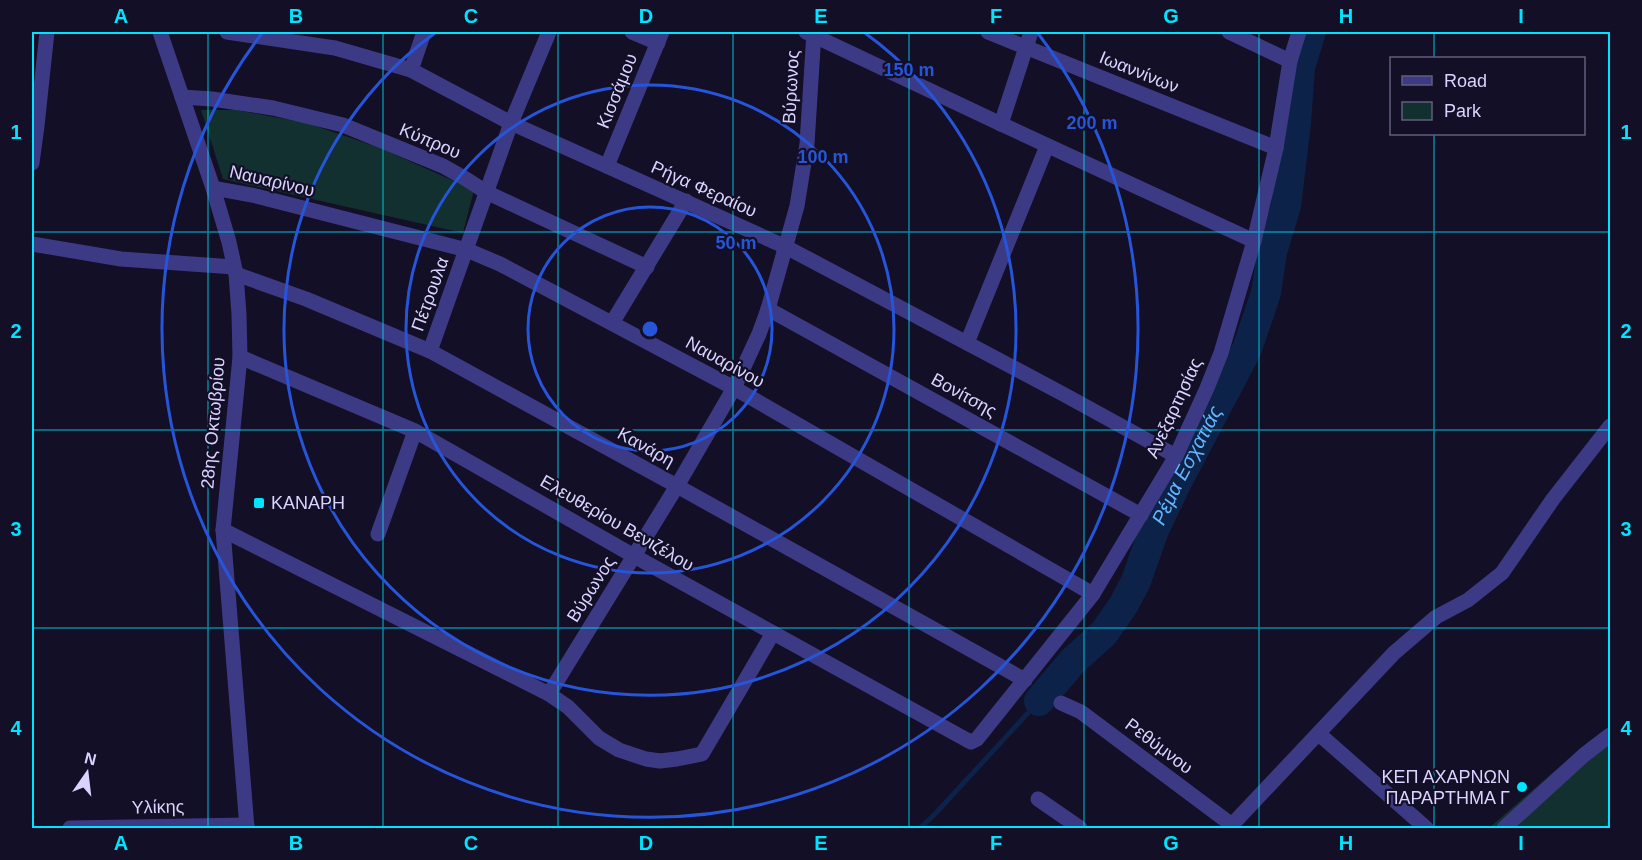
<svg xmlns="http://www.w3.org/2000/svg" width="1642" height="860" font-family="Arial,sans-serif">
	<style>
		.green { fill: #12302f }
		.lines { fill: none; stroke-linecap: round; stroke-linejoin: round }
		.stream { stroke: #0c2248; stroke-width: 5 }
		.river { stroke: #0c2248; stroke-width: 30 }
		.minor { stroke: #3d3a85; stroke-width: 15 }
		.tertiary { stroke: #3d3a85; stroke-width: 15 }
		.grid { fill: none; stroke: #00e5ff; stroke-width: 1.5; stroke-opacity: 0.55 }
		.ring { fill: none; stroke: #2655da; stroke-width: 3 }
		.poi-dot { fill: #00e5ff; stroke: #130f26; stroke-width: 2 }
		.labels { text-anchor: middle; stroke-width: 4.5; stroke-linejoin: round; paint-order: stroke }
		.street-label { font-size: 18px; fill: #d9d4ff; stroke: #130f26 }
		.poi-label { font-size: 18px; fill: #d9d4ff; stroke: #130f26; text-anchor: start }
		.water-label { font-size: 20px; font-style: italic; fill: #62b6ff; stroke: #130f26 }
		.centre { fill: #2655da; stroke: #130f26; stroke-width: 3 }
		.ring-label { font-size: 18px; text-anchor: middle; font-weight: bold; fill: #2655da; stroke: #130f26; stroke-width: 4.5; stroke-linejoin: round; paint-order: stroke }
		.neatline { fill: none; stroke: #00e5ff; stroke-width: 2 }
		.grid-label { font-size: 20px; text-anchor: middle; font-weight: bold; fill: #00e5ff }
	</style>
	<rect width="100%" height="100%" fill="#130f26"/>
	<!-- green -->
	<g class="green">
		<polygon points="201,110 236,110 307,123 380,148 474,190 463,233 223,179"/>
		<polygon points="1610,727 1610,828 1489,828 1588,742"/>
	</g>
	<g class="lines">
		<!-- stream -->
		<polyline class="stream" points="920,828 935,814 1039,701"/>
		<!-- river -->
		<path class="river" id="s1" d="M1039 701 1073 661 1104 633 1124 604 1136 581 1154 530 1176 484 1247 349 1266 293 1272 252 1286 206 1296 124 1300 67 1311 32"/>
		<!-- minor -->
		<g class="minor">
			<polyline points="227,32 335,48 411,70 511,123 786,247 1063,394 1176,456"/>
			<polyline points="632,32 658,43"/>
			<polyline points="806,32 1001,124 1254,241"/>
			<polyline points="988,32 1276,148"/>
			<polyline points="1229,32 1290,61"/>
			<polyline points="411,70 424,32"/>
			<polyline points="182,97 212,99 273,108 343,125 443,166 466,179 486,192 647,267"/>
			<polyline points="1001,124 1031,32"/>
			<polyline points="32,163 37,126 47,32"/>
			<polyline points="607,166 662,32"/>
			<polyline points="213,188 256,196 467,250 500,264 734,388 1093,594"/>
			<polyline points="32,244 121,259 234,267"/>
			<polyline points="236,274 306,299 430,351 677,486 1025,680"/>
			<polyline points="768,309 1141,515"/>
			<polyline points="612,323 686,201"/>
			<polyline points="967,343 1047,146"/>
			<polyline points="430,351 511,123 549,32"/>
			<polyline points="240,357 415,431 634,556 967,740 971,742 977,739 1093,594 1176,456 1207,388 1221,353 1254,241 1276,148 1290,61 1299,32"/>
			<polyline points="223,530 549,694 568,707 599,738 619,750 646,759 660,761 677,759 702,754 773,633"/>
			<polyline points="378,534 415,431"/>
			<polyline points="549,694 677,486 734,388 759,334 768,309 797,206 807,144 814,32"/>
			<polyline points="1061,703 1081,712 1232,825"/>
			<polyline points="1319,734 1426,828"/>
			<polyline points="1038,799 1080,828"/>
			<polyline points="70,828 247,825"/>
			<polyline points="1229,828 1394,653 1436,617 1468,600 1502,573 1553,499 1610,426"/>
			<polyline points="1504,828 1584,755 1610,735"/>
		</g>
		<!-- tertiary -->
		<polyline class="tertiary" points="160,32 213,188 229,242 236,274 239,314 240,357 223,530 247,828"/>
	</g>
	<!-- grid -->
	<path class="grid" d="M208 32V828M383 32V828M558 32V828M733 32V828M909 32V828M1084 32V828M1259 32V828M1434 32V58M1434 134V828M32 232H1610M32 430H1610M32 628H1610"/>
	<!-- distance rings -->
	<g class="ring">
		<circle cx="650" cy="329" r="122"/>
		<circle cx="650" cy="329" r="244"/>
		<path d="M865 33A366 366 0 1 1 435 33"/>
		<path d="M1037 32A488 488 0 1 1 263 32"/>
	</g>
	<!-- markers -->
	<g class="poi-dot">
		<rect x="253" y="497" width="12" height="12" rx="3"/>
		<circle cx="1522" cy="787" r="6"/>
	</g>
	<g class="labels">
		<!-- street labels -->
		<g class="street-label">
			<text transform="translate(1139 72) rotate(22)" y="6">Ιωαννίνων</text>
			<text transform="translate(791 87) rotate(-87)" y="6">Βύρωνος</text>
			<text transform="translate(617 91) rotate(-68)" y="6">Κισσάμου</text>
			<text transform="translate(430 141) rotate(23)" y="6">Κύπρου</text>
			<text transform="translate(272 181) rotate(13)" y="6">Ναυαρίνου</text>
			<text transform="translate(704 189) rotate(24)" y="6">Ρήγα Φεραίου</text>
			<text transform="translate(430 294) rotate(-70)" y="6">Πέτρουλα</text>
			<text transform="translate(725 362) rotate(29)" y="6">Ναυαρίνου</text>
			<text transform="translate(964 395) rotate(29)" y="6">Βονίτσης</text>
			<text transform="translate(1174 408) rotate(-65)" y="6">Ανεξαρτησίας</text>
			<text transform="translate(213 423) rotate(-85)" y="6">28ης Οκτωβρίου</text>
			<text transform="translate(646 447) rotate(29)" y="6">Κανάρη</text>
			<text transform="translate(617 523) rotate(30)" y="6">Ελευθερίου Βενιζέλου</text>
			<text transform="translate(591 589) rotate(-58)" y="6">Βύρωνος</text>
			<text transform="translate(1159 746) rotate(37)" y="6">Ρεθύμνου</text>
			<text transform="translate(158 807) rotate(-1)" y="6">Υλίκης</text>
		</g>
		<!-- poi labels -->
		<g class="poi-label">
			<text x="271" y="509">ΚΑΝΑΡΗ</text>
			<text x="1510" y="783" text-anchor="end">ΚΕΠ ΑΧΑΡΝΩΝ<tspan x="1510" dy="21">ΠΑΡΑΡΤΗΜΑ Γ</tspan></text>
		</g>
		<!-- water labels -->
		<g class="water-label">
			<text dy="7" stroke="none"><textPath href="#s1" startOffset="282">Ρέμα Εσχατιάς</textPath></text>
		</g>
	</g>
	<circle cx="650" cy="329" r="9" class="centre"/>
	<g class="ring-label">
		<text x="909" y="76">150 m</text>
		<text x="1092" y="129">200 m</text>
		<text x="823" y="163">100 m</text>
		<text x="736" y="249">50 m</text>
	</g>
	<!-- border -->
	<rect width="1642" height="860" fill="none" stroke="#130f26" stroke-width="66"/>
	<!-- legend -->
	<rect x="1390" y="57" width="195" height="78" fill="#130f26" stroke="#625e7d" stroke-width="1.5"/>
	<rect x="1402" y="76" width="30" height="9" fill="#3d3a85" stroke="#625e7d" stroke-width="1.5"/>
	<text x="1444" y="87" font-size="18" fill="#d9d4ff">Road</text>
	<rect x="1402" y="102" width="30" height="18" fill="#12302f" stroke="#625e7d" stroke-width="1.5"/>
	<text x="1444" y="117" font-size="18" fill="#d9d4ff">Park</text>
	<!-- north arrow -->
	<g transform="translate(87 773) rotate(14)" stroke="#130f26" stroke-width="4.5" paint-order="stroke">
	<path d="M0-4.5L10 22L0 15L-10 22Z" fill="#d9d4ff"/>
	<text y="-9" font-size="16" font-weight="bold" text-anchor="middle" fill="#d9d4ff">N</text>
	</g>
	<rect x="33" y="33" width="1576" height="794" class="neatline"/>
	<g class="grid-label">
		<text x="121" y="23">A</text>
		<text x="296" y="23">B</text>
		<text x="471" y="23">C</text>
		<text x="646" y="23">D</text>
		<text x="821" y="23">E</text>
		<text x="996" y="23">F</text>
		<text x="1171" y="23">G</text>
		<text x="1346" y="23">H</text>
		<text x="1521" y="23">I</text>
		<text x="16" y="139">1</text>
		<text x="1626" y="139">1</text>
		<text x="16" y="338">2</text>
		<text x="1626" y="338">2</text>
		<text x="16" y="536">3</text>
		<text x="1626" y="536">3</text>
		<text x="16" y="735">4</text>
		<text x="1626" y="735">4</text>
		<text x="121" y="850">A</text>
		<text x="296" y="850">B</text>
		<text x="471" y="850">C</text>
		<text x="646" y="850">D</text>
		<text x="821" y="850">E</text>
		<text x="996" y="850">F</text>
		<text x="1171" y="850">G</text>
		<text x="1346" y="850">H</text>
		<text x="1521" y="850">I</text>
	</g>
</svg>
